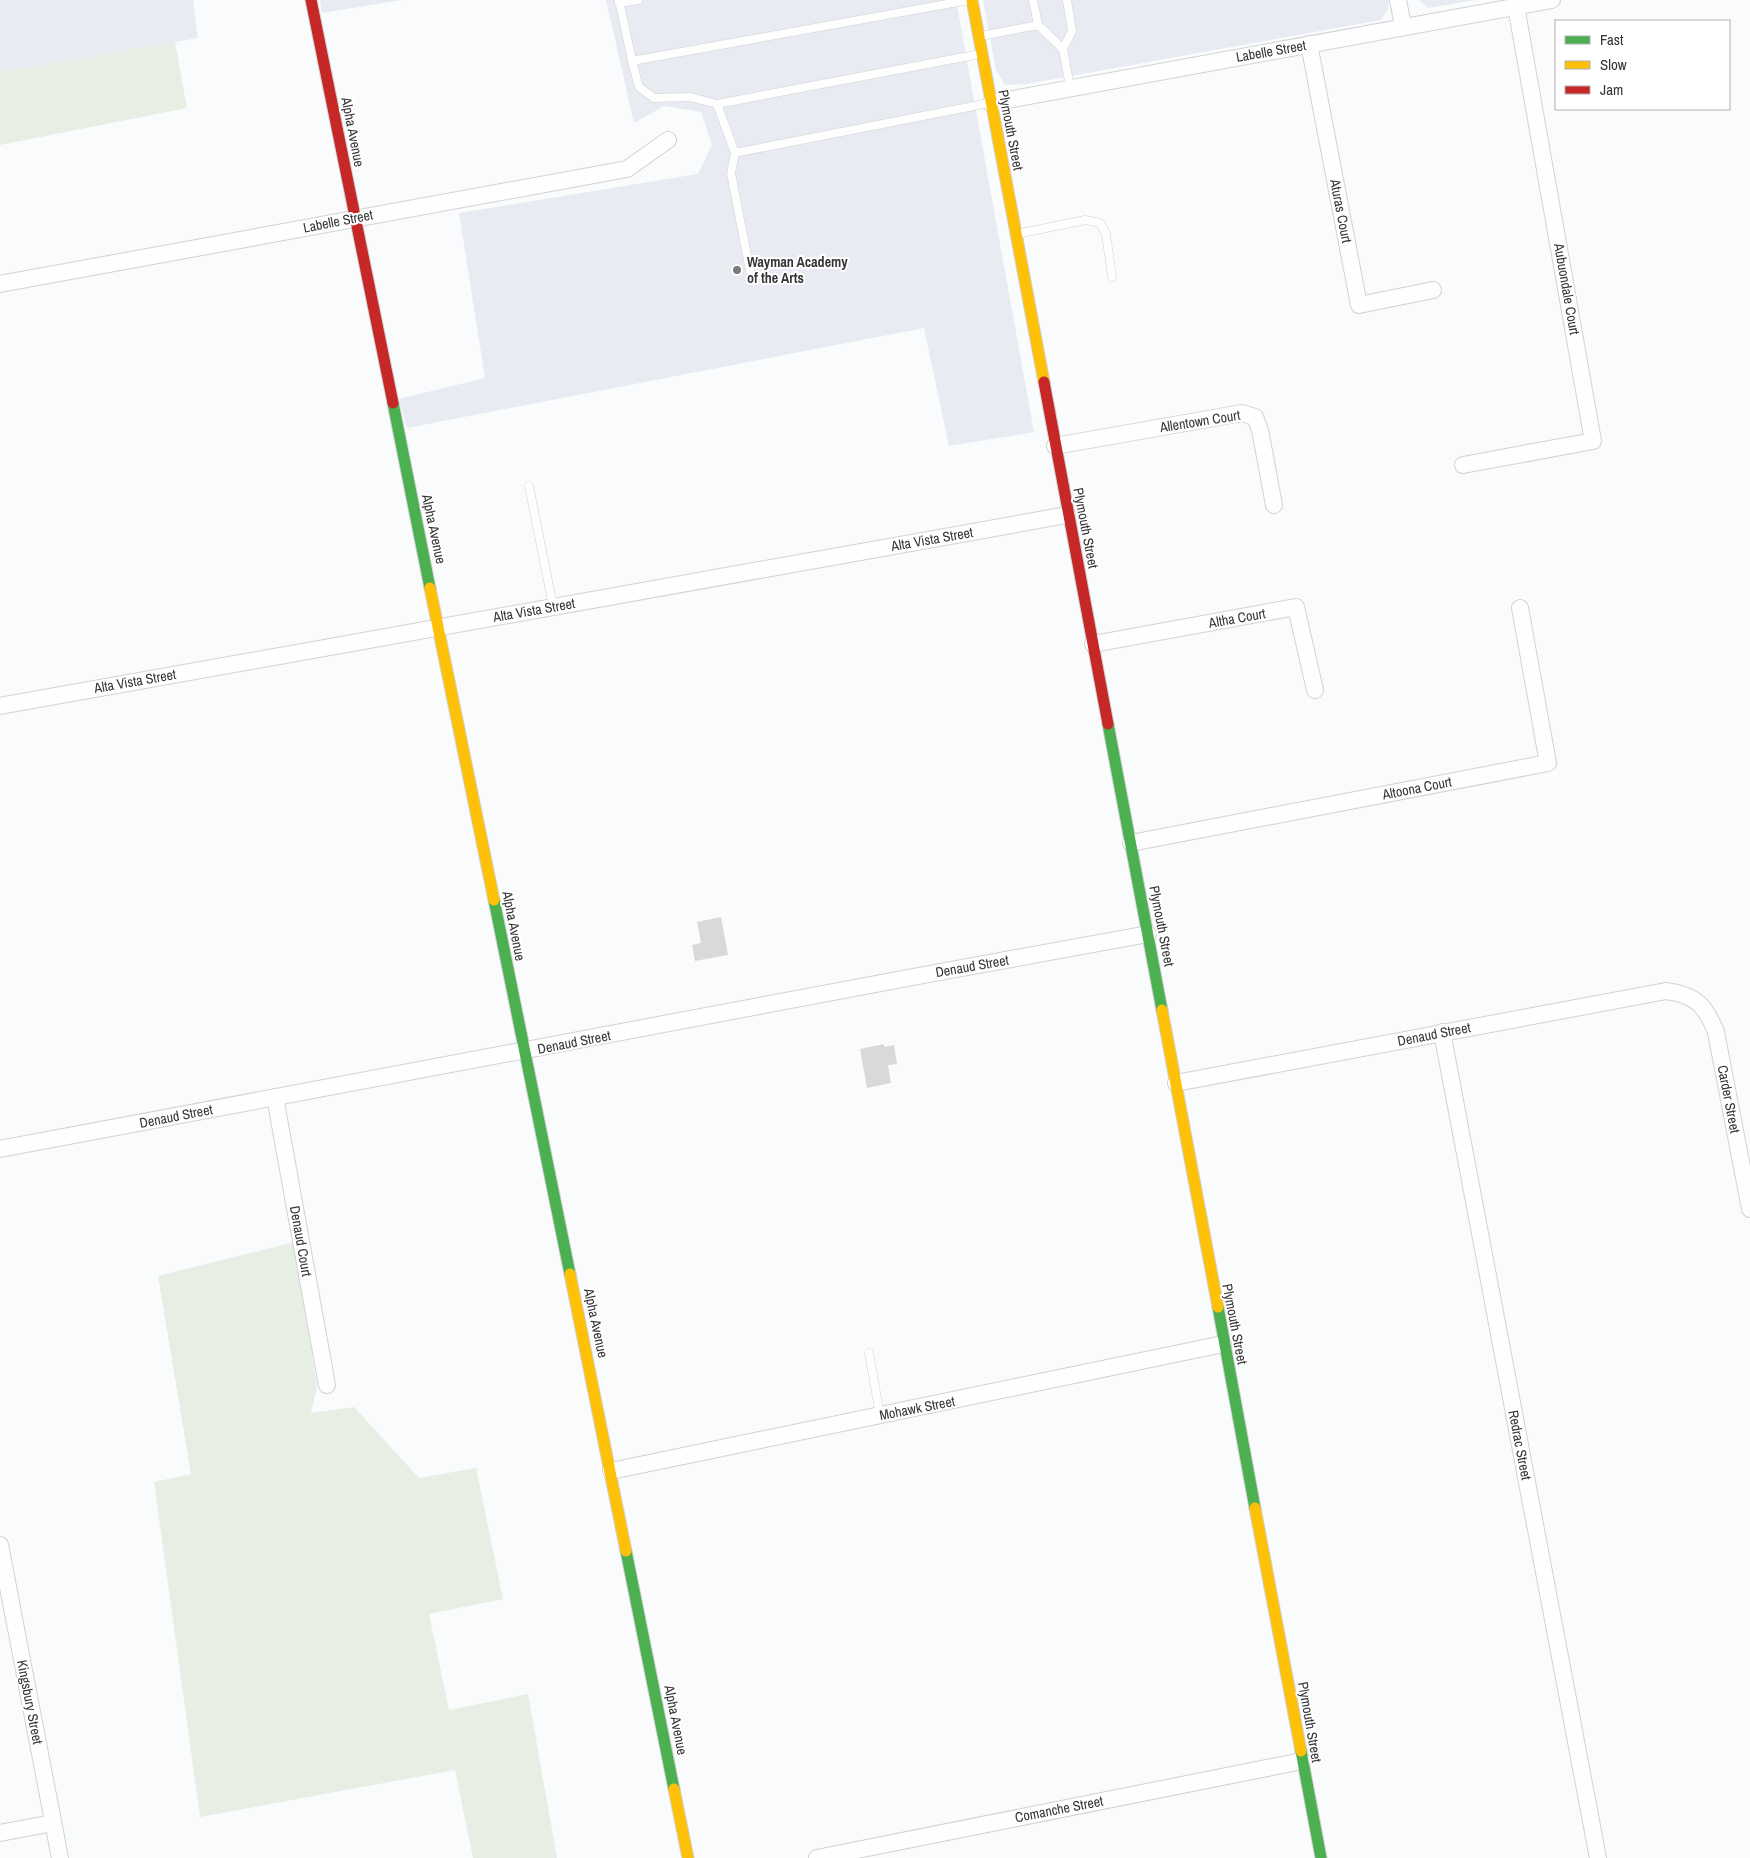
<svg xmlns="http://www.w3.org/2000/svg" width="1750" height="1858" font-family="'Archivo Narrow',sans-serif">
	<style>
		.built { fill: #e8ebf2 }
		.green { fill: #e7efe4 }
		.building { fill: #dad9da }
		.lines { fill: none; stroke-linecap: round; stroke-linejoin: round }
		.lane-casing { stroke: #d1d2d3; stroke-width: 9 }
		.street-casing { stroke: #d1d2d3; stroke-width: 18 }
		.fast-casing { stroke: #d1d2d3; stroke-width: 13 }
		.slow-casing { stroke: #d1d2d3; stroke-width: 13 }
		.jam-casing { stroke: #d1d2d3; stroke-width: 13 }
		.lane { stroke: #fefeff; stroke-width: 8 }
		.street { stroke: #fefeff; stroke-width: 16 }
		.fast { stroke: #4caf50; stroke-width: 11 }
		.slow { stroke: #ffc107; stroke-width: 11 }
		.jam { stroke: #c62828; stroke-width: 11 }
		.poi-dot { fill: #7a7a7c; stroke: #fff; stroke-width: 2 }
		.labels { text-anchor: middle; stroke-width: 4; stroke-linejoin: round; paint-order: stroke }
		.street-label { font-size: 14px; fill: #353537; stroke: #fff }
		.poi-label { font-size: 14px; font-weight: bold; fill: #353537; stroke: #fff; text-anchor: start }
	</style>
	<rect width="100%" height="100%" fill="#f9fbfd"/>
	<!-- built -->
	<g class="built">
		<polygon points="0,0 193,0 198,38 0,72"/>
		<polygon points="320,0 402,0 322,13"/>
		<polygon points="606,0 956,0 1034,432 949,446 924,328 407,428 399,399 485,378 459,213 698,174 712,145 701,112 664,106 634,123"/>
		<polygon points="983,0 1389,0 1388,9 1381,20 1026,84 1005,85 996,70"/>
		<polygon points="1419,0 1476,0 1428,8"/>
	</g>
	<!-- green -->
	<g class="green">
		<polygon points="175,42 187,108 0,145 0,72"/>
		<polygon points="295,1242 317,1387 311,1413 354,1407 419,1478 476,1468 503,1599 429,1614 449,1710 528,1694 557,1858 473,1858 455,1770 200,1817 154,1482 191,1474 158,1276"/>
	</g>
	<!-- building -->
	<g class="building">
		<polygon points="721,917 728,955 695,961 692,945 701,943 697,922"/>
		<polygon points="884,1044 884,1047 894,1045 897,1064 888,1065 891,1083 867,1088 860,1049"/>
	</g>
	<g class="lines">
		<defs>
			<g id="lane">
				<polyline points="619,0 632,61"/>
				<polyline points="969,0 632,61 639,87 654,98 690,97 717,104 735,153 989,103"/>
				<polyline points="1033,0 1038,25"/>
				<polyline points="619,3 638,0"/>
				<polyline points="981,36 1038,25 1063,49 1070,87"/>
				<polyline points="1063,49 1072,31 1067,0"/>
				<polyline points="717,104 980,54"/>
				<polyline points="735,153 731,173 750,271"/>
				<polyline points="1017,234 1085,220 1100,223 1106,234 1112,277"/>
				<polyline points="529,486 553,606"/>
				<polyline points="869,1353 880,1415"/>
			</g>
			<g id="street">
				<polyline points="1398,0 1403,26"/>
				<polyline points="1309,44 1359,305 1433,290"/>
				<polyline points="991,103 1552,0"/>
				<polyline points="0,284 627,169 668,140"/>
				<polyline points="1055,446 1242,413 1255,417 1260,430 1274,505"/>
				<polyline points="1463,465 1593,441 1516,6"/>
				<polyline points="1093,644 1296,607 1315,690"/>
				<polyline points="0,706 1067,515"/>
				<polyline points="1131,843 1548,763 1520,608"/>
				<polyline points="1442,1032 1598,1858"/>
				<path d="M1176 1083 1666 991C1696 995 1705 1005 1716 1032L1750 1209"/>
				<polyline points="275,1097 327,1385"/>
				<polyline points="0,1149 929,974 1148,934"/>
				<polyline points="611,1471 1223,1344"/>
				<polyline points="0,1545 60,1858"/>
				<polyline points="0,1833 53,1823"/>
				<polyline points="817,1858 1302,1761"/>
			</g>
			<g id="fast">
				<polyline points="393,403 430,588"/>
				<polyline points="1108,724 1162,1010"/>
				<polyline points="494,900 570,1274"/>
				<polyline points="1218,1307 1255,1508"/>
				<polyline points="626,1551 674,1789"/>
				<polyline points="1301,1751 1321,1858"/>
			</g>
			<g id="slow">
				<polyline points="972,0 1044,382"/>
				<polyline points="430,588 494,900"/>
				<polyline points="1162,1010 1218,1307"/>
				<polyline points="570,1274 626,1551"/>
				<polyline points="1255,1508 1301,1751"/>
				<polyline points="674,1789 688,1858"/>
			</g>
			<g id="jam">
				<polyline points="311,0 393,403"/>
				<polyline points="1044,382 1108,724"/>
			</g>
		</defs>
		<!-- lane casing -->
		<use href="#lane" class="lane-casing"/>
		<!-- street casing -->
		<use href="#street" class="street-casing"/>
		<!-- fast casing -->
		<use href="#fast" class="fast-casing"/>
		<!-- slow casing -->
		<use href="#slow" class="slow-casing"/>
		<!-- jam casing -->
		<use href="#jam" class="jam-casing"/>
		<!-- lane -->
		<use href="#lane" class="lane"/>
		<!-- street -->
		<use href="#street" class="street"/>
		<!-- fast -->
		<use href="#fast" class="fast"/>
		<!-- slow -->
		<use href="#slow" class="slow"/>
		<!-- jam -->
		<use href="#jam" class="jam"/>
	</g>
	<!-- markers -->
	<circle class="poi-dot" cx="737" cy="270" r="5"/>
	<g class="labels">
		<!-- street labels -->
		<g class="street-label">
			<text transform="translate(1271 51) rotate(-10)" y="5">Labelle Street</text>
			<text transform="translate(1011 130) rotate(79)" y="5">Plymouth Street</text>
			<text transform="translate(353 132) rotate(79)" y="5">Alpha Avenue</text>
			<text transform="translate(1341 211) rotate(79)" y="5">Aturas Court</text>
			<text transform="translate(338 221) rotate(-11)" y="5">Labelle Street</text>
			<text transform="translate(1567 289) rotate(80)" y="5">Aubuondale Court</text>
			<text transform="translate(1200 421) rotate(-9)" y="5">Allentown Court</text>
			<text transform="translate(1086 528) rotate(79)" y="5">Plymouth Street</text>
			<text transform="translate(434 529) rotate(78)" y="5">Alpha Avenue</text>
			<text transform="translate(932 539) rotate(-10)" y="5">Alta Vista Street</text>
			<text transform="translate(534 610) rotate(-10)" y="5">Alta Vista Street</text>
			<text transform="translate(1237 618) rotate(-10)" y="5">Altha Court</text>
			<text transform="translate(135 681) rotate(-10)" y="5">Alta Vista Street</text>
			<text transform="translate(1417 788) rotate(-11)" y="5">Altoona Court</text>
			<text transform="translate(514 926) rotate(79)" y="5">Alpha Avenue</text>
			<text transform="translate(1162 926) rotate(79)" y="5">Plymouth Street</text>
			<text transform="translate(972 966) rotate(-10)" y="5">Denaud Street</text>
			<text transform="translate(1434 1034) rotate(-11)" y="5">Denaud Street</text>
			<text transform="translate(574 1042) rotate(-11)" y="5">Denaud Street</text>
			<text transform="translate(1729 1099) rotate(79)" y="5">Carder Street</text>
			<text transform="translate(176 1116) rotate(-11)" y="5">Denaud Street</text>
			<text transform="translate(301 1241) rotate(80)" y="5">Denaud Court</text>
			<text transform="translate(596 1323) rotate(78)" y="5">Alpha Avenue</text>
			<text transform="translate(1235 1324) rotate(79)" y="5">Plymouth Street</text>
			<text transform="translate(917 1408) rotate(-11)" y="5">Mohawk Street</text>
			<text transform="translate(1520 1445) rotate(79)" y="5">Redrac Street</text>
			<text transform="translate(30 1702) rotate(79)" y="5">Kingsbury Street</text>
			<text transform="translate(676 1720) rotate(79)" y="5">Alpha Avenue</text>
			<text transform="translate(1310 1722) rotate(80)" y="5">Plymouth Street</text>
			<text transform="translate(1059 1809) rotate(-11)" y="5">Comanche Street</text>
		</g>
		<!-- poi labels -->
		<g class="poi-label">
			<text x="747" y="267">Wayman Academy<tspan x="747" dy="16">of the Arts</tspan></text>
		</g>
	</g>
	<!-- legend -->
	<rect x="1555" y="20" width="175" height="90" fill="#ffffff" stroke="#aeaeaf"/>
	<rect x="1565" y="36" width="25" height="8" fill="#4caf50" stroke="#aeaeaf"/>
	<text x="1600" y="45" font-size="15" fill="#353537">Fast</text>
	<rect x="1565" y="61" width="25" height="8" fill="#ffc107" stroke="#aeaeaf"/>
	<text x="1600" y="70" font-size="15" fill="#353537">Slow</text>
	<rect x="1565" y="86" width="25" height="8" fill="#c62828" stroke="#aeaeaf"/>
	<text x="1600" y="95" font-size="15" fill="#353537">Jam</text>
</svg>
